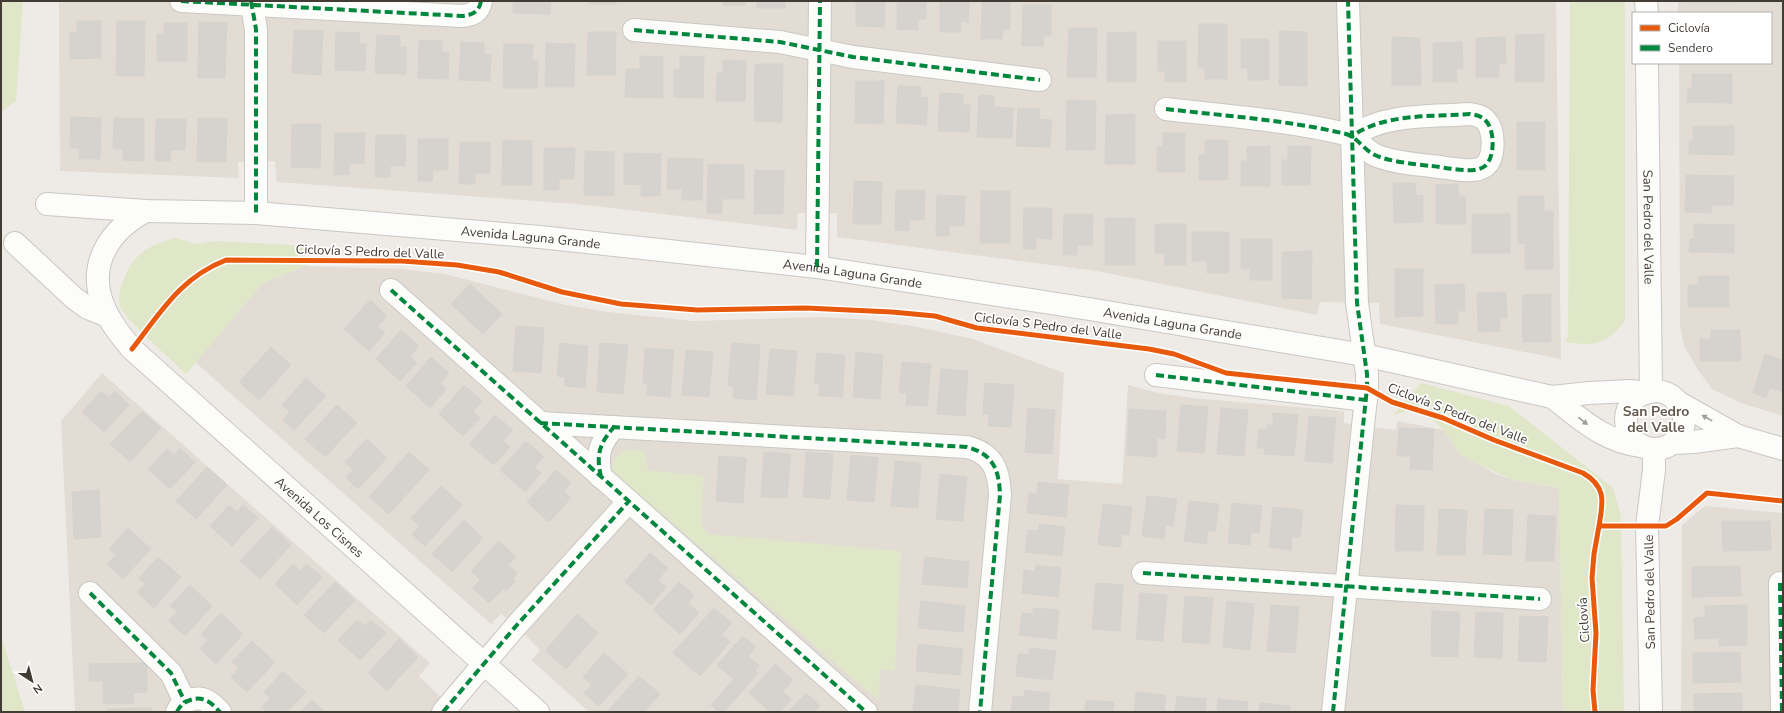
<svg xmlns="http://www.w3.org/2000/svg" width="1784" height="713" font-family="'Nunito Sans',sans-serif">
<rect width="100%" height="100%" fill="#eeebe7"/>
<path fill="#e2dcd5" d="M59,1H1556L1561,359L1380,324L1379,303L1320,302L1317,315L1096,271L837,237V213H798L797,230L577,204L277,182L275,161L238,162L239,178L60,171Z
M1678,1H1783V416L1741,403L1712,389L1698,370L1684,346L1680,326L1679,63H1771V13H1678Z
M305,266L400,269L445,274L566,305L608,312L693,321L821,317L872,320L918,327L973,339L1064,373L1058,479L1122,484L1128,385L1159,393L1192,398L1344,411V423L1363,426L1396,430L1397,421L1444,430L1460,454L1494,473L1513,480L1559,488L1563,712H589L531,660L540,650L516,626L501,614L491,624L195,362L263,283Z
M102,373L430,663L419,676L456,712H75L61,421Z
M1705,506L1783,513V712H1681L1682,525Z"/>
<path fill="#dfe7c8" d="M1,1H23L16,101L1,112Z
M1570,1H1625V321C1605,346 1595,346 1565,342L1568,336Z
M176,238L197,244L214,241L310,246L305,266L263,283L186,374C174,362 124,319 120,306C117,294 122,284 126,274C134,253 154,243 176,238Z
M1421,383L1509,406L1613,488L1621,516L1624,712H1563L1559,488L1513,480L1480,465L1460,454L1444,430L1419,408L1393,415Z
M644,450L648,470L704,476L701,524L708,534L901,551L895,671L880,670L879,701L612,471L614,459L623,451Z
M1,636L25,712H1Z"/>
<path fill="#d6d2ce" stroke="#d6d2cd" d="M513,1H551L550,14L513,13Z
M589,1H617L616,4H589Z
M723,1H745V5H723Z
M757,1H785V8H757Z
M856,1H885L884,27L856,26Z
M897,1H926V19H918V30L897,29Z
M940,1H969L968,22L961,21V32H940Z
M982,1H1010V29H1003L1002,39H981Z
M1686,1H1732V2H1686Z
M1023,5H1051V36H1044L1043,46H1022Z
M77,21H101V58L70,59V32H77Z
M117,21H145L144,76H116Z
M199,22L227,23L225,78H198Z
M164,23H187V61H157V34H164Z
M1199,24H1227V79H1205V68H1198Z
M1069,28H1097L1096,77H1067Z
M294,30L323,31L321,75L292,73Z
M1279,31L1307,32V86L1279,85Z
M336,32L360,33L359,44H366L365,71L335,70Z
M588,32H616L615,75H587Z
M1136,32V82H1107V33Z
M1544,34V82H1515L1516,35Z
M377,35L400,36V47H406V74L375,73Z
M1392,37L1420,38L1421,85H1392Z
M1505,37L1506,64H1499V77H1476V38Z
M1241,39H1269V80H1248V68H1241Z
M419,40L442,41V52H449L448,79L418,78Z
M1158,41H1186V82H1165V71H1158Z
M461,42L484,43V54L491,55L490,81L459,80Z
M1462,42L1463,69H1456L1457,82H1433V43Z
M546,43L575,44L574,87H545Z
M504,44H533L532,61H538L537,88H503Z
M640,56L663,57V98L625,97L626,69H640Z
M680,56L704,57L703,98L674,97V69L680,70Z
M723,60L746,61L745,101H716L717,73H723Z
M755,64H783L782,122L754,121Z
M1692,74H1732V103L1687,102L1688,89H1692Z
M856,81H884L883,124L855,123Z
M898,86L921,87L920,97L928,98L926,125L896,123Z
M940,93L963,94V105H970L969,132L938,131Z
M979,95L994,96V107L1013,108L1012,138L977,137Z
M1067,100L1096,101L1095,150H1066Z
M1018,108L1040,109L1039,119L1052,120L1050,147L1016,146Z
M1135,114V164H1105L1106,115Z
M71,117L101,118L100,159H79L80,148H70Z
M114,118L144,119V161L123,160V149H113Z
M198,118H227L226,162H197Z
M156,119H186L185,150H171L170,161H155Z
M1517,122H1545V170H1517Z
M292,124H321L320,168L291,167Z
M1693,126H1734V155L1689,154V141H1693Z
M335,133H365L364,164L349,163V174L334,175Z
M1163,133H1185V172H1157V147H1163Z
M376,135H406L405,166H390V177H375Z
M418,139H448V170H433L432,181H418Z
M503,140L532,141V185H502Z
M1205,140H1228V180H1199V155H1205Z
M460,142H490V173H475V184H459Z
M1270,146V186H1241V161H1247V147Z
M1288,146H1311L1310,185H1282V160H1288Z
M544,148H575L574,179H559V190H544Z
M585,151L614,152V196L584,195Z
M624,153L661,154L660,196H641V185L624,184Z
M668,158L703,159L702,200H682V189H667Z
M708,164L744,165V199H722V213H707Z
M755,170L784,171L783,214H754Z
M1686,175L1734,176L1733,205H1712L1711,213L1685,212Z
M854,181L882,182L881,224H853Z
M1393,183H1415L1416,196L1423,195V222L1394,223Z
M1458,184L1459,197H1465L1466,224H1436V185Z
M896,190H925L924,220H909V231L895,230Z
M981,191H1010V243H980Z
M937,195L965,196L964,226H949V236H936Z
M1518,196H1544V211H1553V269H1525V243H1518Z
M1024,208H1052V239L1036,238V249H1023Z
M1064,214H1093L1092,245H1077V255H1063Z
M1472,214H1510V253H1472Z
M1105,218H1135V265H1105Z
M1155,224H1186V265H1165L1164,253H1155Z
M1694,224L1734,225V253L1689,252L1690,239H1694Z
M1192,232H1229V273H1207V261H1192Z
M1241,239H1272V280H1250V269H1241Z
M1312,251L1311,299L1282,298V252Z
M1395,269H1423V316L1395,317Z
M1699,276H1729V307H1688V285H1699Z
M470,284L502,314L483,334L451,304Z
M1464,284L1465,311H1458V324H1436L1435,285Z
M1506,292L1507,318H1500V331L1478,332L1477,293Z
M1551,294V342H1523L1522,295Z
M370,300L387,316L378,326L385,333L369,351L344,329Z
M516,326L544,328L541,373L513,371Z
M401,330L419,346L410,357L417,363L400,381L376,359Z
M1711,330H1740L1741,361H1700V339H1711Z
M560,343L588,346L585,388L565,386V377L557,376Z
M600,343L628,345L623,394L597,392Z
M732,343L760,345L756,400L733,398L734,387L728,386Z
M271,347L291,365L259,400L239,382Z
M645,348L674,350L670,397L647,395L648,384L643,383Z
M770,349L797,351L793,396L766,394Z
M686,350L713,352L709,397L682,395Z
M856,352L883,355L880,399L853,397Z
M817,353L845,355L842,397L819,396L820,384H814Z
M1765,354L1783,360V392L1769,388L1766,398L1753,393Z
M431,357L449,373L440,383L446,390L430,408L406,386Z
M902,362L931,364L927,406L906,405L907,393L899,392Z
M941,369L968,371L965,416L937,414Z
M306,378L326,396L294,430L283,420L290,412L282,405Z
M985,383L1014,385L1011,427L988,426L989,414H983Z
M464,385L482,401L473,411L480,418L463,436L439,414Z
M101,391L109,398L115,391L129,405L104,432L82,412Z
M337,405L357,423L325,457L305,439Z
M1181,405L1208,407L1204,453L1177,451Z
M1028,408L1055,410L1052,454L1025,452Z
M1221,408L1248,410L1244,456L1217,454Z
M1129,409L1166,411L1165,439L1157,438V457L1127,455Z
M142,411L161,428L130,462L110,444Z
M1273,413L1298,415L1294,456L1264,454L1265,448H1257L1259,429L1266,430L1267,425H1273Z
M495,415L513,430L503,441L510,447L494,465L469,444Z
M1309,416L1336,418L1332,463L1305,461Z
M1399,428L1434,429L1432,470L1410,469L1411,456H1397Z
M367,439L387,458L358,489L346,478L353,470L345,462Z
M526,441L544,457L534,467L541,473L525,492L500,470Z
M180,448L195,462L170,489L148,469L167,449L174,455Z
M409,452L429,470L389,514L369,497Z
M764,452L791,454L787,498L761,497Z
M806,452L833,454L830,499L803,497Z
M851,455L878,458L874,502L847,500Z
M719,456L746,458L743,503L716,501Z
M895,461L921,463L918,508L891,506Z
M207,467L227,485L196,519L176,501Z
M556,470L571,483L564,491L571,498L549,522L527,502Z
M940,474L967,477L963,521L936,519Z
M1038,482L1069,485L1066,517L1027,513L1029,493L1037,494Z
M441,486L462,505L425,546L412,534L420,526L411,518Z
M99,490L101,537L74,539L72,492Z
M1147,496L1177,499L1173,526L1166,525L1164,539L1142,536Z
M1189,501L1219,504L1215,531H1208L1206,544L1184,541Z
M1232,503L1262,506L1259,533L1251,532L1250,545L1228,543Z
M1103,504L1132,507L1129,535L1122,534L1120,547L1098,545Z
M229,505L237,512L243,505L258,518L232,546L210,526Z
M1396,505L1424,506L1423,551H1395Z
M1273,507L1303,510L1300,537H1292L1291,550L1269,547Z
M1439,509L1467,510L1465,555H1437Z
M1485,509L1513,510L1511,555L1483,554Z
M1528,515L1556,516L1554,561H1526Z
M464,520L483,538L452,572L432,554Z
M1722,521H1770L1771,550L1723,551Z
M1039,524L1065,527L1062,556L1025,552L1028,530L1039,531Z
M272,527L291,545L260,579L240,561Z
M128,528L151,549L123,579L107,564L116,555L109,549Z
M499,541L516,557L508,565L517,573L513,578L516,581L506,591L503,589L489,603L473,588L480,580L471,571Z
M650,553L668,568L658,580L666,587L651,605L625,582Z
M158,557L181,577L154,608L137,592L145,584L139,578Z
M925,557L969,562L967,588L922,584Z
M293,564L301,571L307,564L322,577L297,605L275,584Z
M1036,565L1061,568L1058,597L1022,593L1024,570L1035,572Z
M1740,566L1741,596L1692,597V567Z
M335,582L355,600L324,633L304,615Z
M679,582L694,595L688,603L699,613L680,634L653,610Z
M1096,583L1123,585L1120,631L1092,629Z
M190,585L212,606L185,636L169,621L177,612L170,606Z
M1140,593L1167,595L1163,641L1136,639Z
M1185,596L1213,598L1209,644L1182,642Z
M921,601L965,606L963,632L918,628Z
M1227,601L1254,604L1250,650L1223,647Z
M1271,605L1299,607L1295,653L1267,651Z
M1747,605V645L1719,646V638L1695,639L1694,618L1705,617V606Z
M714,608L732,623L721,635L730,642L700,676L673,653Z
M1033,608L1059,610L1056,639L1019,635L1022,613L1033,614Z
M1432,611L1460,612L1458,657L1431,656Z
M1476,612L1503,613L1502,658L1474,657Z
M221,613L243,634L216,664L200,649L208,640L201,634Z
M577,614L598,633L566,669L545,651Z
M1520,616L1548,617L1546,662L1518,661Z
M357,620L365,626L371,620L386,633L360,660L338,640Z
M743,636L756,647L748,656L759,665L755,670L758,673L724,712H718L711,705L734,679L717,665Z
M399,639L418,657L387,691L368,673Z
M252,641L275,662L247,692L231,677L239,668L232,662Z
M918,644L963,649L960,675L916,671Z
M1030,648L1056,651L1052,680L1016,676L1018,654L1029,655Z
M1740,652L1741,682L1693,683V653Z
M604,653L628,674L599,706L584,693L592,685L583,677Z
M147,663V692L133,693L134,703L103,704V681H89V664Z
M775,664L793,680L782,692L791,699L780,712H770L749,693Z
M283,671L306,692L287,712H268L262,707L270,698L264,692Z
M639,676L660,694L644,712H607Z
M916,685L960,690L958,712H913Z
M1025,690L1050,693L1048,712H1011L1013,696L1024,697Z
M1136,692L1166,695L1164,712H1134Z
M806,693L820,706L814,712H788Z
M1742,693V712H1694V694Z
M1177,696L1206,699L1205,712H1175Z
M1218,699L1248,702L1247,712H1217Z
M312,700L325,712H301Z
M1086,700L1114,702L1113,712H1085Z
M1260,703L1290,706L1289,712H1259Z
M151,708V712H107V709Z"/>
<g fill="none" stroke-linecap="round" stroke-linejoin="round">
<defs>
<g id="minor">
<path d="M181,1L462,16C473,15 479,12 481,1"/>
<path d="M251,1L256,29V213"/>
<path d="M1646,1L1647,13"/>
<path d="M634,30L780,42L853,57L1040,80"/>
<path id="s1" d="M1647,63L1651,392"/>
<path d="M1166,109C1226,116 1288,120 1346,134C1357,137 1364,150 1375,155C1390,162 1415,164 1431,166C1445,167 1474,175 1485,166C1495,158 1495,130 1486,121C1482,116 1476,115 1470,114C1430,117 1386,113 1352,136"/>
<path id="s2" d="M47,204L146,211L256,213L540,237L817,267L1089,309L1364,355L1552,397L1589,393L1630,391L1646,393"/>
<path id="s3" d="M146,211C111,229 88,262 102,302C108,320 120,335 132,349L538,712"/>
<path d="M15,243L74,298L88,308L108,316"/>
<path d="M817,267L820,1"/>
<path d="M391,290L866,712"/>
<path d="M1156,375L1366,400"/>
<circle cx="1655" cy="420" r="29"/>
<path d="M1552,397C1580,418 1604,442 1641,446"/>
<path d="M1676,401L1738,436L1783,449"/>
<path d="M540,423L967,447C993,454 999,469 1000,495L980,712"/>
<path d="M1673,443L1694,442L1738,436"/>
<path d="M601,477C596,455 599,444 614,427"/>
<path d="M1143,573L1540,599"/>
<path d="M1780,583L1782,712"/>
<path d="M90,593L171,673L185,702"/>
<path d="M177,712C181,701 197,695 207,701C212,703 216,708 220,712"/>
<path d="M443,712L516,626L629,501"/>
<path d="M1333,712L1367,388V374L1357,303L1348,1"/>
<path d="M1651,712L1647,526L1654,470V449"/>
</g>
</defs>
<use href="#minor" stroke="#cac7c3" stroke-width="24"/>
<use href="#minor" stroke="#fcfcfb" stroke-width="22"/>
<path stroke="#00873e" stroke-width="4" stroke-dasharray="8 4" stroke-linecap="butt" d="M181,1L462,16C473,15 479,12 481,1
M251,1L256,29V213
M634,30L780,42L853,57L1040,80
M1166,109C1226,116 1288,120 1346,134C1357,137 1364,150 1375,155C1390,162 1415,164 1431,166C1445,167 1474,175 1485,166C1495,158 1495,130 1486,121C1482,116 1476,115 1470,114C1430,117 1386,113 1352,136
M817,267L820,1
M391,290L866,712
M1156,375L1366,400
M540,423L967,447C993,454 999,469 1000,495L980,712
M601,477C596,455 599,444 614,427
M1143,573L1540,599
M1780,583L1782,712
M90,593L171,673L185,702
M177,712C181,701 197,695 207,701C212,703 216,708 220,712
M443,712L516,626L629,501
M1333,712L1367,388V374L1357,303L1348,1"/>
<defs>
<path id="cycleway" d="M132,349C161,312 180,278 226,260L402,261L457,265L499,272L562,292L621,304L697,310L806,308L892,312L935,316L977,328L1149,349L1174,354L1226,373L1367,388L1392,402L1443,418L1494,440L1583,473C1607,487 1603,502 1599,526H1666L1677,519L1707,493L1783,501
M1595,712L1593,690L1596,633L1592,578L1594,554L1599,526"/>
</defs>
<use href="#cycleway" stroke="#fff" stroke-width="8"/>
<use href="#cycleway" stroke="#e8590c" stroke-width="5"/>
</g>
<defs><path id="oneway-solid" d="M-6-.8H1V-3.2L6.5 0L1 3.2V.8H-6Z"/></defs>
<g fill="#a09c98">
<use href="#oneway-solid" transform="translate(1707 418) rotate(-151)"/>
<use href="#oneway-solid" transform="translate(1583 421) rotate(38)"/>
</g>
<g text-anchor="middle" stroke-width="3.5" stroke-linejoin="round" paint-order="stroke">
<g font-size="13" fill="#433c35" stroke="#fff">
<text dy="5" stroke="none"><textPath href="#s1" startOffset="164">San Pedro del Valle</textPath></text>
<text dy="5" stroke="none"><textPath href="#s2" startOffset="485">Avenida Laguna Grande</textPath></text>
<text transform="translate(370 251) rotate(2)" y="5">Ciclovía S Pedro del Valle</text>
<text dy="5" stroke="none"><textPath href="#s2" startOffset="809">Avenida Laguna Grande</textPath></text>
<text dy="5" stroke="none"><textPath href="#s2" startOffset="1133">Avenida Laguna Grande</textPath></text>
<text transform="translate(1048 325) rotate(7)" y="5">Ciclovía S Pedro del Valle</text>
<text transform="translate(1458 413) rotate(21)" y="5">Ciclovía S Pedro del Valle</text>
<text dy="5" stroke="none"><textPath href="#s3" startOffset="419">Avenida Los Cisnes</textPath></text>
<text transform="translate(1649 592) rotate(-91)" y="5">San Pedro del Valle</text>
<text transform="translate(1583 620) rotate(-94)" y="5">Ciclovía</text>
</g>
<g font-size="14" font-weight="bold" fill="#65584c" stroke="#fff">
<text x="1656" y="416">San Pedro<tspan x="1656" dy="16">del Valle</tspan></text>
</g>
</g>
<rect width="1784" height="713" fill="none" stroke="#433c35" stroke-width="4"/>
<rect x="1632" y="12" width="140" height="52" fill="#ffffff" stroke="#b4b1ae"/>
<rect x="1640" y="25" width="20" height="6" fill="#e8590c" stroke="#b4b1ae"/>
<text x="1668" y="32" font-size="12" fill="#433c35">Ciclovía</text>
<rect x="1640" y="45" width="20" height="6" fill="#00873e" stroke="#b4b1ae"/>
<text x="1668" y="52" font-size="12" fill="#433c35">Sendero</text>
<g transform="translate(32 681) rotate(144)" stroke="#ffffff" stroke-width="3" paint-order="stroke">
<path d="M0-3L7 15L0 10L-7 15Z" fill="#433c35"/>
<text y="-6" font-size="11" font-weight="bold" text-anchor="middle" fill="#433c35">N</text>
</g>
</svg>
